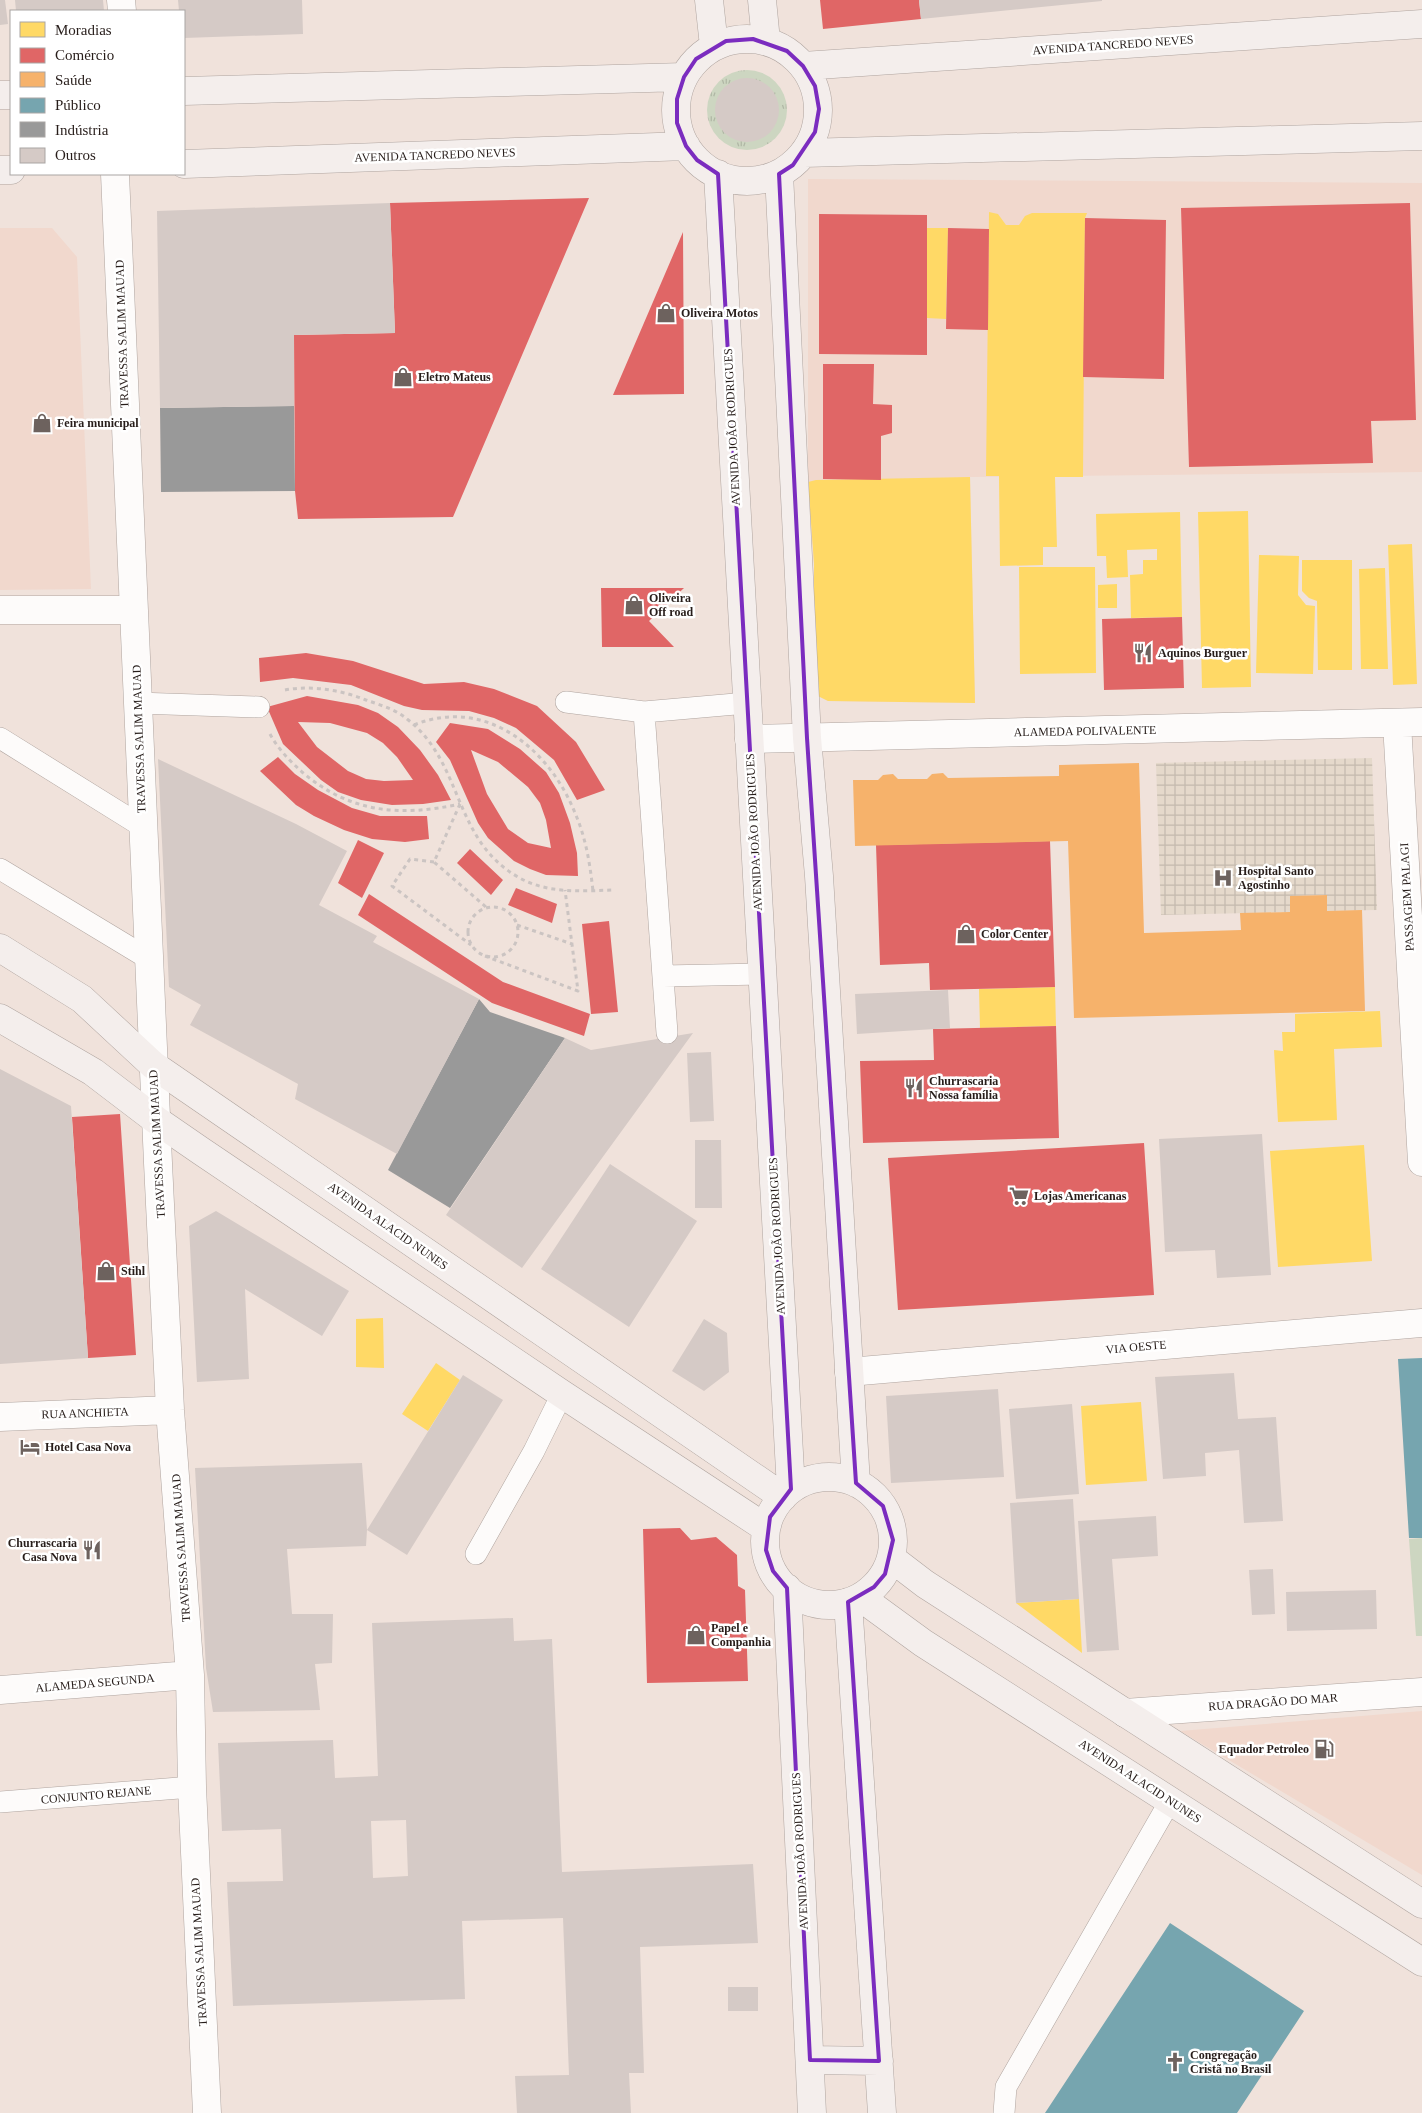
<svg xmlns="http://www.w3.org/2000/svg" width="1422" height="2113" font-family="'Times New Roman',serif">
<defs>
<pattern id="industrial-grid" width="8" height="8" patternUnits="userSpaceOnUse" patternTransform="scale(1.25)"><rect width="8" height="8" fill="#e5d9cb"/><path d="M0 4h8M4 0v8" fill="none" stroke="#c4baae"/></pattern>
<pattern id="grass-tufts" width="24" height="20" patternUnits="userSpaceOnUse" patternTransform="scale(1.25)"><rect width="24" height="20" fill="#cdd6c1"/><path d="M3 7l-1-3M5 7V3M7 7l1-3M15 17l-1-3M17 17v-4M19 17l1-3" fill="none" stroke="#b0b7a5"/></pattern>
</defs>
<rect width="100%" height="100%" fill="#f0e2db"/>
<path fill="#f1d8cd" d="M808,179L1422,183V472L970,477L975,703L828,701L818,696L814,613V563L808,482Z
M0,228H52L77,257L91,589L0,590Z
M1422,1711V1875L1180,1731Z"/>
<path fill="url(#industrial-grid)" d="M1372,758L1377,910L1327,911L1326,895L1291,896L1290,912L1161,915L1156,763Z"/>
<path fill="url(#grass-tufts)" d="M707 110a40 40 0 1 1 80 0a40 40 0 1 1-80 0Z"/>
<path fill="#cdd6c1" d="M1422,1538V1636H1416L1409,1539Z"/>
<path fill="#ffd966" d="M989,212L998,214L1006,225H1019L1025,216L1032,213H1087L1085,218L1083,477H1055L1057,547H1043V565L1000,566L999,476H986Z
M927,228H948L946,319L927,318Z
M970,477L975,703L828,701L818,696L814,613V563L808,482L816,480Z
M1248,511L1251,687L1202,688L1198,512Z
M1180,512L1182,617L1131,618L1130,575L1143,574V560H1157V549L1127,550L1128,577L1107,578L1106,556H1097L1096,514Z
M1412,544L1417,684L1393,685L1388,545Z
M1259,555L1299,556L1298,595L1306,605L1315,606L1313,674L1256,673Z
M1302,560H1352V670H1318L1317,601L1309,598L1302,591Z
M1019,567H1095L1096,673L1020,674Z
M1385,568L1388,669H1361L1359,569Z
M1117,584V608H1098V585Z
M1055,987L1056,1026L980,1028L979,989Z
M1380,1011L1382,1047L1334,1049L1337,1120L1278,1122L1274,1050L1283,1051L1282,1032H1295V1014Z
M1364,1145L1372,1261L1278,1267L1270,1151Z
M383,1318L384,1368L356,1367V1319Z
M436,1363L460,1380L428,1431L402,1414Z
M1141,1402L1147,1481L1086,1485L1081,1406Z
M1079,1599L1082,1653L1016,1603Z"/>
<path fill="#e06666" fill-rule="evenodd" d="M820,0H919L921,19L823,29Z
M589,198L453,517L298,519L295,491L294,335L395,333L390,203Z
M1410,203L1416,420L1371,421L1373,463L1189,467L1181,208Z
M819,214L927,215V355L819,354Z
M1085,218L1166,220L1164,379L1083,377Z
M948,228L989,229L988,330L946,329Z
M683,232L684,394L613,395Z
M823,364H874L873,404L892,405V433L881,436V480L823,479Z
M601,588H684L649,621L674,647H602Z
M1182,617L1184,688L1104,690L1102,619Z
M306,653L353,661L424,684L464,682L494,689L537,706L576,742L605,790L577,800L554,760L516,728L494,718L469,711L422,710L404,706L351,685L293,678L260,682L259,658Z
M307,696L358,705L378,713L398,727L420,750L438,775L451,800L423,804L392,805L361,800L338,792L321,780L283,744L267,707ZM298,722L330,723L367,733L383,743L397,757L413,780L384,781L366,779L348,771L317,747Z
M450,723L488,729L520,749L546,772L559,793L570,823L577,853L578,876L546,875L530,869L514,861L488,838L478,823L450,760L436,742ZM471,750L498,762L528,787L540,803L546,820L551,848L528,843L508,829L487,794Z
M278,757L295,774L318,790L352,808L380,816H427L429,839L405,842L372,839L344,830L314,816L296,805L260,771Z
M358,840L384,853L362,898L338,883Z
M1050,841L1055,987L930,990L929,963L880,965L876,845Z
M470,849L503,880L491,895L457,863Z
M516,888L557,904L552,923L508,905Z
M369,894L503,982L590,1014L584,1036L492,1003L358,915Z
M609,921L618,1012L591,1014L582,924Z
M1056,1026L1059,1138L863,1143L860,1061L934,1060L933,1029Z
M120,1114L136,1355L88,1358L72,1117Z
M1144,1143L1154,1295L898,1310L888,1158Z
M680,1528L691,1540L716,1537L737,1555L738,1586L745,1590L748,1681L647,1683L643,1529Z"/>
<path fill="#f6b26b" d="M1139,763L1144,933L1241,930L1240,913L1290,912V896L1327,895V911L1362,910L1365,1011L1074,1018L1068,841L855,846L853,780H878L883,775L893,774L898,779H927L932,774L943,773L948,778L1059,776V765Z"/>
<path fill="#76a5af" d="M1422,1358V1538H1409L1398,1359Z
M1170,1923L1304,2011L1237,2113H1045Z"/>
<path fill="#999" d="M294,406L295,491L161,492L160,408Z
M479,999L490,1012L565,1038L450,1208L388,1170Z"/>
<path fill="#d5cac6" fill-rule="evenodd" d="M0,0H5L8,24L0,25Z
M15,0H103L104,11H16Z
M178,0H302L303,34L184,38V11H179Z
M919,0H1102V1L921,19Z
M715 110a32 32 0 1 1 64 0a32 32 0 1 1-64 0Z
M390,203L395,333L294,335V406L160,408L157,211Z
M158,759L296,824L347,851L319,905L377,936L373,942L479,999L397,1154L295,1099L298,1084L190,1025L201,1005L169,987Z
M948,990L950,1028L857,1034L855,994Z
M693,1033L522,1268L446,1215L565,1038L591,1050Z
M711,1052L714,1121L690,1122L687,1053Z
M0,1069L71,1106L88,1358L0,1364Z
M1262,1134L1271,1275L1217,1278L1215,1250L1165,1252L1159,1139Z
M695,1140H721L722,1208H695Z
M610,1164L697,1221L629,1327L541,1269Z
M216,1211L349,1291L322,1336L245,1289L249,1379L197,1382L189,1226Z
M704,1319L727,1333L729,1372L704,1391L672,1371Z
M1234,1373L1238,1419L1276,1417L1283,1521L1244,1523L1239,1450L1205,1453L1206,1476L1163,1479L1155,1377Z
M463,1375L503,1400L407,1555L367,1530Z
M998,1389L1004,1477L891,1483L886,1396Z
M1072,1404L1079,1494L1016,1499L1009,1409Z
M362,1463L367,1530L366,1546L287,1549L292,1614H333L332,1663L315,1664L320,1710L213,1712L206,1668L195,1468Z
M1073,1499L1079,1599L1016,1603L1010,1503Z
M1156,1516L1158,1556L1112,1559L1119,1650L1087,1652L1078,1521Z
M1273,1569L1275,1614L1252,1615L1249,1570Z
M1376,1590L1377,1629L1287,1631L1286,1592Z
M513,1618L514,1641L552,1639L562,1872L753,1864L758,1943L640,1947L644,2073H629L631,2113H517L515,2076L569,2075L563,1918L462,1921L465,1999L233,2006L227,1882L283,1881L281,1829L222,1831L218,1743L333,1740L335,1778L378,1776L372,1623ZM406,1820L408,1876L373,1878L371,1821Z
M728,1987H758V2011H728Z"/>
<g fill="none" stroke-linecap="round" stroke-linejoin="round">
<defs>
<path id="lane" d="M566,702L644,712L747,703
M137,703L259,707
M644,712L667,1033
M0,738L143,827
M0,869L149,959
M663,976L762,974
M476,1554L534,1451L562,1394
M0,1802L192,1787
M1004,2113L1006,2087L1170,1801"/>
<path id="street" d="M121,0L122,11
M115,174L158,1163L170,1410L190,1675L192,1787L207,2113
M0,610H134
M1397,723L1422,1162
M749,739L1422,722
M849,1372L1422,1323
M0,1417L170,1410
M0,1690L190,1675
M1125,1713L1422,1692"/>
<path id="secondary" d="M709,0L714,46
M762,0L766,41
M676 110a71 71 0 1 1 142 0a71 71 0 1 1-142 0Z
M803,66L1422,24
M184,91L684,77
M0,95H11
M804,153L1422,136
M184,164L686,146
M0,170H11
M718,174L791,1489
M779,174L807,738L819,876L856,1483
M0,948L82,999L153,1065L783,1497
M0,1018L93,1072L156,1120L201,1151L562,1394L766,1528
M765 1541a64 64 0 1 1 128 0a64 64 0 1 1-128 0Z
M891,1558L925,1584L1422,1904
M787,1588L812,2113
M860,1597L923,1643L1422,1962
M848,1602L882,2113
M810,2060L879,2061"/>
</defs>
<use href="#lane" stroke="#afa49f" stroke-width="22"/>
<use href="#street" stroke="#afa49f" stroke-width="29"/>
<use href="#secondary" stroke="#afa49f" stroke-width="29"/>
<path stroke="#cbc4c2" stroke-width="3" stroke-dasharray="4 4" stroke-linecap="butt" d="M285,690C312,685 341,690 366,700C380,705 395,709 407,719C464,763 452,839 518,877C547,894 581,891 614,890
M414,725C485,696 549,748 575,813C586,838 590,864 593,891
M270,734C278,749 290,761 302,772C350,813 400,817 460,804
M460,804L434,862L486,907
M434,862L410,859L392,886L471,945
M468 932a25 25 0 1 1 50 0a25 25 0 1 1-50 0Z
M517,925L572,944
M485,956L578,991L565,890"/>
<use href="#lane" stroke="#fdfbfa" stroke-width="21"/>
<use href="#street" stroke="#fdfbfa" stroke-width="28"/>
<use href="#secondary" stroke="#f4eeec" stroke-width="28"/>
</g>
<path fill="none" stroke="#7b2cbf" stroke-width="4" stroke-linejoin="round" d="M753,39L787,51L803,66L815,86L819,109L815,132L793,165L779,174L807,738L856,1483L883,1506L893,1540L885,1574L874,1587L848,1602L879,2061L810,2060L787,1588L773,1571L766,1550L770,1517L791,1489L718,174L697,160L686,146L677,123V99L684,77L696,59L726,41Z"/>
<defs>
<symbol id="shop-bare" viewBox="-9 -9 18 18"><path d="M-5-2.5h2.3a2.7 3.5 0 0 1 5.4 0H5L5.5 6h-11ZM-1.5-2.5h3a1.5 2.3 0 0 0-3 0Z" fill="#6d625e" stroke="#fff" stroke-width="2.5" paint-order="stroke"/></symbol>
<symbol id="restaurant-bare" viewBox="-9 -9 18 18"><path d="M-5-6h1v4h1v-4h1v4h1v-4h1v5L-1.5 .5V6h-2V.5L-5-1ZM5-6V6H3V1.5H1.5Q1.5-4 5-6Z" fill="#6d625e" stroke="#fff" stroke-width="2.5" paint-order="stroke"/></symbol>
<symbol id="hospital-bare" viewBox="-9 -9 18 18"><path d="M-5-5h3v3.5h4V-5h3V5h-3V1.5h-4V5h-3Z" fill="#6d625e" stroke="#fff" stroke-width="2.5" paint-order="stroke"/></symbol>
<symbol id="supermarket-bare" viewBox="-9 -9 18 18"><path d="M-6-5.5h2.5l.6 2H6L4.5 2H-2.5L-4.4-4H-6ZM-1.5 3.2a1.3 1.3 0 1 0 .1 0ZM3 3.2a1.3 1.3 0 1 0 .1 0Z" fill="#6d625e" stroke="#fff" stroke-width="2.5" paint-order="stroke"/></symbol>
<symbol id="hotel-bare" viewBox="-9 -9 18 18"><path d="M-6-4.5h1.5V1H6V5H4.5V3h-9V5H-6ZM-4 0a1.8 1.8 0 1 1 3.6 0ZM.5 0V-2.5h3Q6-2.5 6 0Z" fill="#6d625e" stroke="#fff" stroke-width="2.5" paint-order="stroke"/></symbol>
<symbol id="fuel-bare" viewBox="-9 -9 18 18"><path d="M-5.5-6h7V0h2V4h1.3V-2.5L3-4.5l.8-.8L6-3V5H2.5V1h-1V6h-7ZM-4.2-4.7v3.2H.2V-4.7Z" fill="#6d625e" stroke="#fff" stroke-width="2.5" paint-order="stroke"/></symbol>
<symbol id="church-bare" viewBox="-9 -9 18 18"><path d="M-1.2-6h2.4v3.5h3.3v2.4h-3.3V6h-2.4V-.1h-3.3v-2.4h3.3Z" fill="#6d625e" stroke="#fff" stroke-width="2.5" paint-order="stroke"/></symbol>
</defs>
<g fill-rule="evenodd">
<use href="#shop-bare" x="652" y="299" width="28" height="28"/>
<use href="#shop-bare" x="389" y="363" width="28" height="28"/>
<use href="#shop-bare" x="28" y="409" width="28" height="28"/>
<use href="#shop-bare" x="620" y="591" width="28" height="28"/>
<use href="#restaurant-bare" x="1129" y="639" width="28" height="28"/>
<use href="#hospital-bare" x="1209" y="864" width="28" height="28"/>
<use href="#shop-bare" x="952" y="920" width="28" height="28"/>
<use href="#restaurant-bare" x="900" y="1074" width="28" height="28"/>
<use href="#supermarket-bare" x="1005" y="1182" width="28" height="28"/>
<use href="#shop-bare" x="92" y="1257" width="28" height="28"/>
<use href="#hotel-bare" x="16" y="1433" width="28" height="28"/>
<use href="#restaurant-bare" x="78" y="1536" width="28" height="28"/>
<use href="#shop-bare" x="682" y="1621" width="28" height="28"/>
<use href="#fuel-bare" x="1310" y="1735" width="28" height="28"/>
<use href="#church-bare" x="1161" y="2048" width="28" height="28"/>
</g>
<g text-anchor="middle" stroke-width="5" stroke-linejoin="round" paint-order="stroke">
<g font-size="12" fill="#271d1a" stroke="#fff">
<text transform="translate(1113 45) rotate(-4)" y="4">AVENIDA TANCREDO NEVES</text>
<text transform="translate(435 155) rotate(-2)" y="4">AVENIDA TANCREDO NEVES</text>
<text transform="translate(122 334) rotate(-92)" y="4">TRAVESSA SALIM MAUAD</text>
<text transform="translate(732 427) rotate(-93)" y="4">AVENIDA JOÃO RODRIGUES</text>
<text transform="translate(1085 731) rotate(-1)" y="4">ALAMEDA POLIVALENTE</text>
<text transform="translate(139 739) rotate(-92)" y="4">TRAVESSA SALIM MAUAD</text>
<text transform="translate(754 832) rotate(-93)" y="4">AVENIDA JOÃO RODRIGUES</text>
<text transform="translate(1407 897) rotate(-93)" y="4">PASSAGEM PALAGI</text>
<text transform="translate(157 1144) rotate(-93)" y="4">TRAVESSA SALIM MAUAD</text>
<text transform="translate(388 1226) rotate(35)" y="4">AVENIDA ALACID NUNES</text>
<text transform="translate(777 1236) rotate(-93)" y="4">AVENIDA JOÃO RODRIGUES</text>
<text transform="translate(1136 1347) rotate(-5)" y="4">VIA OESTE</text>
<text transform="translate(85 1413) rotate(-2)" y="4">RUA ANCHIETA</text>
<text transform="translate(181 1548) rotate(-94)" y="4">TRAVESSA SALIM MAUAD</text>
<text transform="translate(95 1683) rotate(-5)" y="4">ALAMEDA SEGUNDA</text>
<text transform="translate(1273 1702) rotate(-4)" y="4">RUA DRAGÃO DO MAR</text>
<text transform="translate(1140 1781) rotate(33)" y="4">AVENIDA ALACID NUNES</text>
<text transform="translate(96 1795) rotate(-5)" y="4">CONJUNTO REJANE</text>
<text transform="translate(800 1851) rotate(-93)" y="4">AVENIDA JOÃO RODRIGUES</text>
<text transform="translate(199 1952) rotate(-93)" y="4">TRAVESSA SALIM MAUAD</text>
</g>
<g font-size="12" font-weight="bold" fill="#271d1a" stroke="#fff" text-anchor="start">
<text x="681" y="317">Oliveira Motos</text>
<text x="418" y="381">Eletro Mateus</text>
<text x="57" y="427">Feira municipal</text>
<text x="649" y="602">Oliveira<tspan x="649" dy="14">Off road</tspan></text>
<text x="1158" y="657">Aquinos Burguer</text>
<text x="1238" y="875">Hospital Santo<tspan x="1238" dy="14">Agostinho</tspan></text>
<text x="981" y="938">Color Center</text>
<text x="929" y="1085">Churrascaria<tspan x="929" dy="14">Nossa família</tspan></text>
<text x="1034" y="1200">Lojas Americanas</text>
<text x="121" y="1275">Stihl</text>
<text x="45" y="1451">Hotel Casa Nova</text>
<text x="77" y="1547" text-anchor="end">Churrascaria<tspan x="77" dy="14">Casa Nova</tspan></text>
<text x="711" y="1632">Papel e<tspan x="711" dy="14">Companhia</tspan></text>
<text x="1309" y="1753" text-anchor="end">Equador Petroleo</text>
<text x="1190" y="2059">Congregação<tspan x="1190" dy="14">Cristã no Brasil</tspan></text>
</g>
</g>
<rect x="10" y="10" width="175" height="165" fill="#ffffff" stroke="#a9a5a3"/>
<rect x="20" y="22" width="25" height="15" fill="#ffd966" stroke="#a9a5a3"/>
<text x="55" y="35" font-size="15" fill="#271d1a">Moradias</text>
<rect x="20" y="48" width="25" height="15" fill="#e06666" stroke="#a9a5a3"/>
<text x="55" y="60" font-size="15" fill="#271d1a">Comércio</text>
<rect x="20" y="72" width="25" height="15" fill="#f6b26b" stroke="#a9a5a3"/>
<text x="55" y="85" font-size="15" fill="#271d1a">Saúde</text>
<rect x="20" y="98" width="25" height="15" fill="#76a5af" stroke="#a9a5a3"/>
<text x="55" y="110" font-size="15" fill="#271d1a">Público</text>
<rect x="20" y="122" width="25" height="15" fill="#999999" stroke="#a9a5a3"/>
<text x="55" y="135" font-size="15" fill="#271d1a">Indústria</text>
<rect x="20" y="148" width="25" height="15" fill="#d5cac6" stroke="#a9a5a3"/>
<text x="55" y="160" font-size="15" fill="#271d1a">Outros</text>
</svg>
